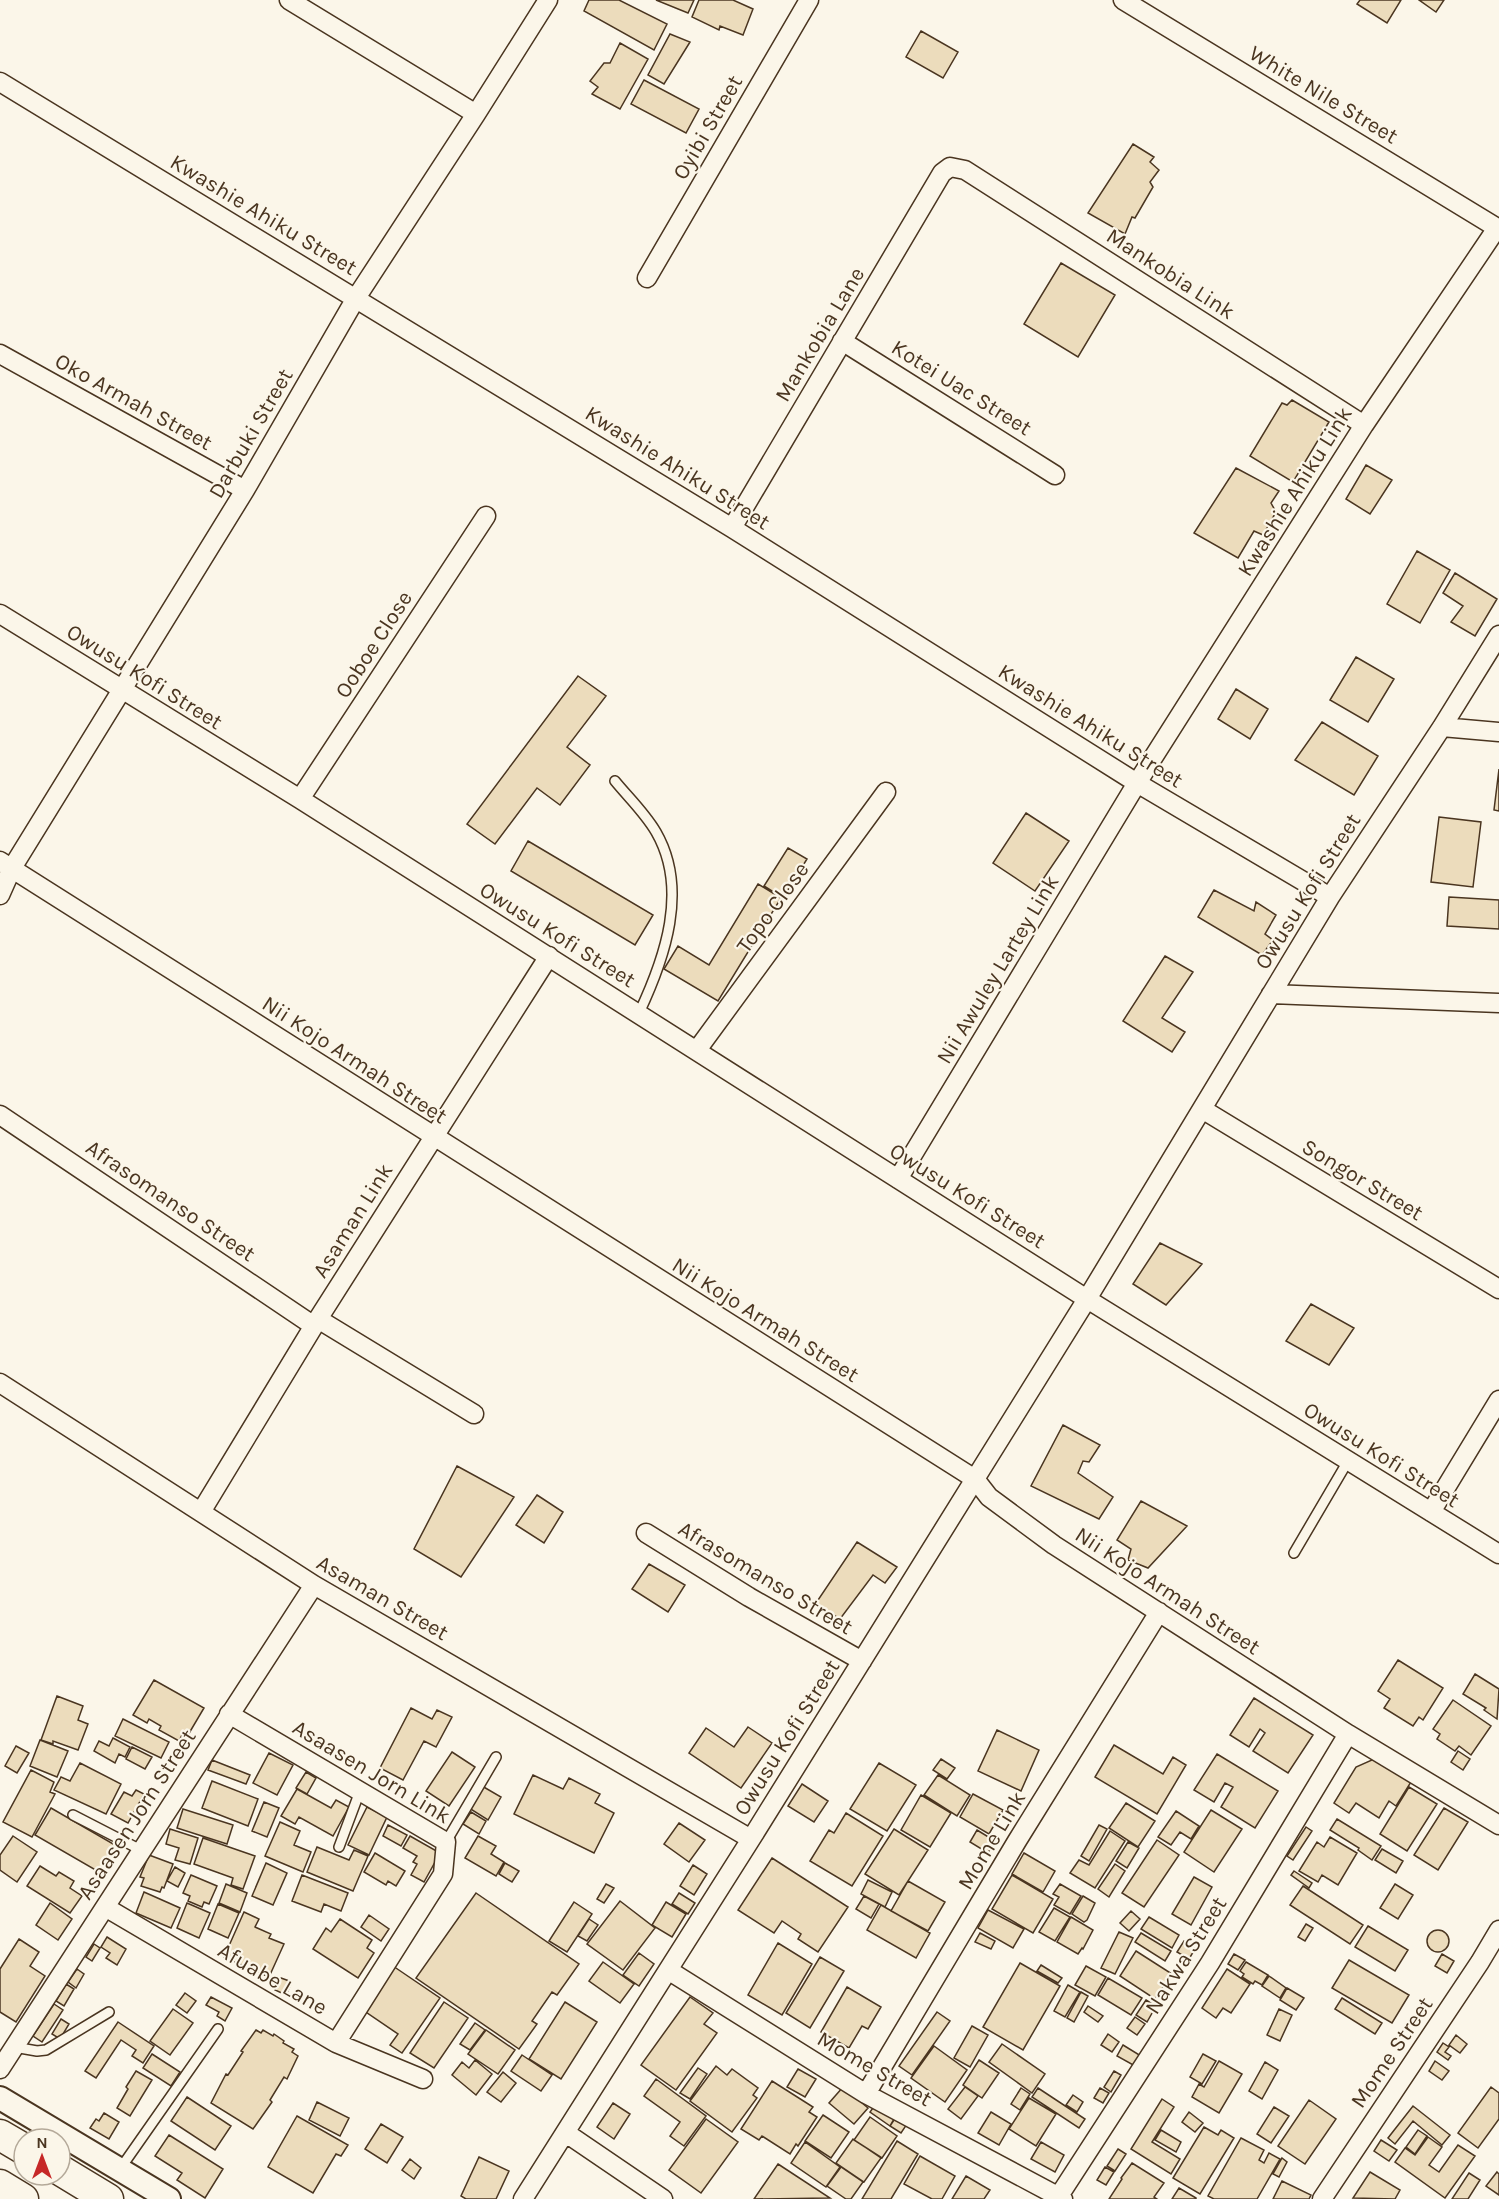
<svg xmlns="http://www.w3.org/2000/svg" width="1499" height="2199" font-family="Karla,sans-serif">
<rect width="100%" height="100%" fill="#fbf6e9"/>
<path fill="#ecdcbc" stroke="#4a3520" stroke-width="1.5" d="M589,0H619L667,24L654,50L584,11Z
M656,0H694L688,13Z
M699,0H733L753,9L743,35L720,26L719,30L692,17Z
M1360,0H1401L1387,23L1357,4Z
M1419,0H1444L1436,12Z
M921,31L958,52L943,78L906,57Z
M670,34L690,42L664,84L648,75Z
M620,43L648,59L620,109L592,94L598,87L590,81L604,63H610Z
M644,80L699,109L686,133L631,104Z
M1133,144L1154,157L1150,162L1159,170L1150,182L1153,187L1135,218L1132,217L1125,234L1088,213Z
M1061,263L1115,295L1078,357L1024,324Z
M1292,400L1329,422L1293,482L1250,456L1282,403L1287,405Z
M1366,465L1392,480L1370,514L1346,499Z
M1236,468L1279,491L1271,503L1276,512L1263,535L1254,531L1238,558L1194,533Z
M1417,551L1450,570L1420,623L1387,604Z
M1455,573L1497,599L1475,636L1451,622L1463,606L1443,593Z
M1356,657L1394,679L1368,722L1330,700Z
M578,676L606,696L567,747L590,765L560,805L537,788L495,844L467,824Z
M1236,689L1268,709L1250,739L1218,719Z
M1322,722L1378,756L1354,795L1295,760Z
M1499,769V811L1494,810Z
M1026,813L1069,841L1035,891L993,863Z
M1439,817L1481,822L1473,887L1431,882Z
M528,841L653,915L635,945L511,871Z
M788,848L807,859L783,898L764,886Z
M758,884L781,898L718,1001L664,969L678,946L709,965Z
M1214,890L1254,911L1256,902L1276,915L1265,934L1273,940L1262,955L1198,917Z
M1449,897L1499,900V929L1447,926Z
M1165,956L1193,972L1162,1018L1185,1032L1172,1052L1123,1021Z
M1160,1243L1202,1264L1166,1305L1133,1284Z
M1311,1304L1354,1328L1329,1365L1286,1341Z
M1063,1425L1100,1445L1089,1462L1083,1461L1078,1473L1113,1497L1099,1519L1031,1486Z
M457,1466L514,1497L461,1577L414,1549Z
M537,1495L563,1512L544,1543L516,1525Z
M1141,1501L1187,1526L1148,1568L1128,1560L1131,1549L1117,1540Z
M857,1542L897,1567L885,1583L873,1575L840,1619L816,1603Z
M649,1564L685,1585L668,1612L632,1589Z
M1398,1660L1443,1688L1423,1720L1419,1717L1413,1726L1384,1708L1390,1699L1378,1691Z
M1475,1674L1499,1689L1497,1719L1484,1710L1486,1708L1463,1694Z
M154,1680L204,1708L188,1735L183,1733L179,1741L159,1730L161,1726L149,1719L147,1723L133,1715Z
M57,1696L83,1706L78,1720L88,1724L78,1750L53,1741V1744L41,1740Z
M1254,1698L1313,1735L1288,1773L1253,1751L1265,1733L1260,1729L1249,1747L1230,1735Z
M1453,1700L1491,1726L1471,1755L1459,1746L1455,1751L1437,1739L1440,1734L1433,1729Z
M411,1708L432,1719L437,1710L452,1717L436,1747L424,1741L403,1780L380,1768Z
M123,1719L169,1742L161,1758L115,1736Z
M748,1727L772,1743L741,1788L689,1753L706,1728L734,1747Z
M997,1730L1039,1750L1021,1791L978,1771Z
M113,1738L130,1747L125,1757L119,1754L115,1763L94,1751L99,1741L109,1746Z
M40,1740L68,1751L57,1777L30,1766Z
M1114,1745L1163,1774L1173,1757L1186,1765L1157,1814L1095,1777Z
M16,1746L29,1753L17,1773L5,1766Z
M132,1747L152,1757L145,1769L126,1759Z
M1458,1751L1470,1759L1463,1770L1451,1762Z
M452,1752L475,1767L449,1806L426,1791Z
M269,1753L293,1765L277,1795L253,1783Z
M1217,1754L1278,1791L1255,1828L1221,1807L1233,1787L1225,1783L1214,1802L1194,1790Z
M941,1759L955,1768L947,1779L933,1770Z
M1374,1759L1411,1782L1396,1806L1389,1801L1379,1818L1356,1803L1349,1813L1334,1803L1356,1767Z
M212,1760L250,1775L246,1784L208,1770Z
M80,1763L121,1784L106,1814L54,1790L61,1777L70,1781Z
M879,1763L916,1785L887,1831L850,1809Z
M31,1770L54,1782L50,1792L55,1794L32,1837L3,1822Z
M306,1772L316,1778L307,1794L296,1788Z
M533,1775L563,1789L569,1778L600,1794L595,1803L614,1813L594,1853L514,1814Z
M938,1775L970,1795L957,1816L924,1795Z
M212,1781L258,1799L248,1826L202,1808Z
M802,1784L828,1801L814,1822L788,1806Z
M482,1786L501,1797L488,1820L469,1808Z
M1409,1787L1437,1804L1407,1851L1380,1834Z
M297,1789L331,1808L336,1800L349,1807L333,1836L299,1817L295,1824L281,1816Z
M136,1790L144,1794L128,1823L111,1814L124,1792L132,1796Z
M973,1794L1003,1810L989,1834L960,1817Z
M921,1795L951,1813L930,1847L901,1830Z
M264,1802L279,1808L267,1837L252,1831Z
M1126,1803L1155,1821L1138,1847L1109,1828Z
M367,1807L387,1817L369,1855L348,1845Z
M51,1808L115,1845L99,1872L35,1835Z
M1444,1808L1468,1822L1438,1870L1414,1855Z
M183,1809L233,1825L227,1844L177,1828Z
M1211,1810L1242,1829L1214,1872L1184,1852Z
M1176,1811L1199,1826L1191,1839L1180,1832L1171,1845L1158,1837Z
M471,1812L486,1821L479,1834L463,1824Z
M846,1813L883,1836L852,1886L810,1861L829,1830L834,1833Z
M1337,1819L1381,1846L1372,1860L1358,1850L1359,1848L1330,1830Z
M280,1822L300,1831L294,1845L311,1852L303,1872L265,1856Z
M679,1823L705,1840L689,1862L664,1844Z
M388,1825L407,1835L401,1846L383,1836Z
M1099,1825L1107,1829L1089,1861L1081,1856Z
M1306,1827L1312,1831L1293,1860L1287,1856Z
M170,1829L198,1838L190,1864L175,1860L179,1848L166,1844Z
M894,1829L928,1850L899,1895L865,1874Z
M977,1830L995,1841L988,1853L970,1842Z
M1110,1831L1125,1841L1095,1888L1070,1873L1079,1860L1089,1865Z
M13,1836L37,1852L17,1882L0,1870V1855Z
M410,1836L440,1853L424,1882L411,1875L417,1864L413,1862L417,1856L403,1848Z
M478,1836L496,1846L491,1854L504,1862L496,1876L465,1858Z
M1330,1837L1357,1853L1338,1885L1322,1875L1318,1882L1299,1871L1317,1842L1324,1847Z
M203,1838L255,1856L243,1889L231,1885L233,1878L194,1864Z
M1157,1840L1179,1855L1144,1907L1122,1893Z
M1128,1842L1139,1848L1127,1868L1116,1861Z
M317,1847L349,1860L354,1850L368,1856L353,1891L307,1872Z
M1382,1849L1403,1861L1396,1873L1375,1860Z
M375,1853L405,1871L396,1886L388,1881L386,1885L364,1872Z
M1024,1853L1055,1871L1043,1892L1012,1874Z
M149,1855L173,1864L164,1888L162,1887L160,1892L141,1886L144,1878L140,1877Z
M772,1858L848,1907L818,1952L798,1939L801,1934L782,1921L774,1933L738,1910Z
M266,1863L287,1873L273,1905L252,1896Z
M505,1863L519,1871L512,1882L499,1874Z
M1115,1864L1125,1871L1109,1897L1098,1889Z
M693,1865L707,1874L694,1895L680,1886Z
M40,1866L56,1876L59,1872L74,1881L70,1888L82,1896L70,1913L27,1886Z
M175,1867L185,1873L178,1887L167,1881Z
M1294,1871L1312,1883L1309,1888L1291,1875Z
M191,1875L217,1886L209,1904L204,1902L202,1907L188,1901L190,1896L183,1893Z
M302,1875L348,1893L341,1911L324,1904L321,1912L292,1901Z
M1012,1875L1053,1899L1033,1933L992,1909Z
M1194,1877L1212,1887L1191,1925L1172,1914Z
M868,1880L892,1892L885,1907L861,1894Z
M908,1881L945,1902L928,1931L891,1911Z
M226,1884L247,1893L240,1912L219,1903Z
M606,1884L614,1888L604,1903L597,1899Z
M1060,1884L1081,1896L1070,1914L1054,1905L1059,1897L1053,1894Z
M1395,1884L1413,1895L1398,1919L1380,1908Z
M1303,1886L1363,1925L1350,1944L1290,1905Z
M144,1892L180,1908L171,1928L136,1913Z
M476,1893L579,1964L557,1995L552,1992L532,2021L537,2024L519,2049L416,1978Z
M679,1893L695,1903L688,1914L672,1904Z
M864,1896L879,1904L871,1918L856,1909Z
M1083,1896L1095,1903L1087,1920L1084,1922L1072,1914Z
M620,1901L655,1928L623,1970L587,1944Z
M574,1902L592,1914L567,1952L549,1941Z
M666,1902L686,1914L672,1937L652,1925Z
M50,1903L72,1919L58,1940L36,1925Z
M187,1903L210,1913L199,1938L177,1928Z
M218,1904L239,1913L228,1938L208,1929Z
M881,1905L930,1933L916,1958L867,1930Z
M1054,1908L1070,1917L1055,1941L1039,1932Z
M988,1910L1024,1929L1013,1948L978,1928Z
M1131,1911L1140,1919L1129,1931L1120,1923Z
M244,1912L259,1919L255,1927L271,1934L269,1938L284,1944L269,1977L224,1957Z
M369,1915L389,1929L381,1941L361,1927Z
M1071,1917L1093,1930L1083,1949L1082,1948L1078,1954L1057,1942Z
M1149,1917L1179,1935L1172,1948L1141,1929Z
M340,1919L372,1940L367,1948L374,1953L358,1978L313,1949L326,1928L331,1932Z
M589,1919L598,1925L587,1941L578,1936Z
M1306,1924L1313,1928L1305,1941L1298,1937Z
M1368,1926L1408,1950L1395,1971L1355,1947Z
M1427 1941a11 11 0 1 1 22 0a11 11 0 1 1-22 0Z
M1119,1932L1133,1938L1115,1974L1101,1968Z
M980,1933L995,1941L991,1949L975,1942Z
M1141,1933L1171,1951L1165,1961L1135,1942Z
M107,1937L126,1949L117,1965L106,1958L110,1953L101,1947Z
M19,1939L39,1952L30,1966L45,1976L16,2022L0,2012V1969Z
M1184,1941L1195,1949L1189,1959L1177,1952Z
M778,1943L812,1964L782,2015L748,1995Z
M94,1944L100,1948L92,1961L86,1957Z
M1136,1951L1172,1974L1155,1999L1120,1976Z
M639,1953L654,1964L639,1986L623,1975Z
M1234,1954L1245,1960L1238,1970L1228,1964Z
M1442,1954L1454,1961L1447,1973L1435,1966Z
M820,1957L844,1971L810,2028L786,2013Z
M1349,1960L1409,1995L1392,2023L1332,1988Z
M603,1962L634,1984L620,2003L589,1981Z
M1246,1962L1268,1975L1262,1985L1255,1981L1253,1984L1242,1977L1244,1974L1240,1971Z
M1020,1963L1060,1986L1023,2050L983,2027Z
M390,1964L440,1998L402,2053L390,2045L398,2034L360,2008Z
M1041,1965L1062,1978L1058,1983L1037,1971Z
M1086,1966L1106,1977L1095,1996L1075,1985Z
M77,1969L84,1974L76,1988L68,1982Z
M1227,1969L1250,1984L1231,2013L1223,2008L1216,2018L1202,2008Z
M1269,1976L1286,1988L1280,1998L1262,1986Z
M281,1978L292,1982L286,1995L275,1990Z
M1108,1978L1142,1998L1131,2015L1098,1995Z
M66,1984L74,1989L64,2006L56,2001Z
M1068,1985L1080,1992L1065,2017L1054,2011Z
M847,1987L881,2007L868,2029L862,2026L849,2048L821,2032Z
M1287,1988L1304,1998L1296,2010L1280,2000Z
M1081,1992L1088,1996L1074,2022L1067,2018Z
M185,1993L196,2001L187,2013L176,2005Z
M211,1997L232,2008L225,2021L217,2016L219,2012L206,2005Z
M690,1997L713,2013L704,2024L717,2033L676,2090L641,2065Z
M1342,1998L1382,2023L1375,2034L1335,2009Z
M1146,2000L1156,2006L1147,2022L1136,2015Z
M444,2002L468,2018L434,2068L410,2053Z
M565,2002L597,2022L561,2079L529,2059Z
M54,2004L63,2010L42,2042L33,2036Z
M1088,2006L1103,2016L1098,2022L1084,2012Z
M173,2009L193,2023L170,2055L150,2041Z
M1279,2009L1292,2015L1280,2041L1267,2035Z
M937,2012L950,2021L912,2075L899,2066Z
M1135,2017L1145,2024L1137,2035L1127,2028Z
M61,2019L69,2024L60,2039L52,2034Z
M118,2022L154,2046L143,2063L132,2056L136,2050L121,2040L96,2078L85,2071Z
M475,2023L485,2030L470,2050L460,2044Z
M972,2026L988,2035L970,2067L954,2058Z
M256,2030L261,2033L263,2030L273,2036L274,2034L284,2041L283,2043L294,2049L292,2052L298,2056L287,2079L284,2077L270,2100L272,2102L253,2129L211,2103L226,2074L228,2075L243,2052L241,2051Z
M486,2030L515,2050L498,2074L468,2054Z
M1108,2034L1119,2042L1112,2052L1101,2045Z
M1456,2035L1467,2044L1460,2053L1449,2045Z
M1443,2043L1449,2047L1445,2052L1451,2056L1448,2060L1437,2052Z
M1002,2044L1045,2074L1032,2093L989,2062Z
M1123,2045L1141,2056L1135,2066L1117,2056Z
M934,2046L967,2070L945,2102L911,2078Z
M152,2054L180,2072L171,2086L143,2068Z
M1203,2054L1216,2061L1202,2084L1190,2077Z
M522,2055L552,2075L541,2091L511,2071Z
M475,2060L492,2074L476,2095L452,2075L462,2062L469,2068Z
M979,2060L999,2073L982,2098L963,2085Z
M1219,2061L1242,2074L1219,2113L1192,2097L1199,2084L1204,2087Z
M1435,2061L1449,2071L1442,2080L1429,2071Z
M1265,2062L1278,2070L1262,2099L1249,2091Z
M716,2066L727,2075L732,2069L758,2088L753,2095L757,2098L732,2132L690,2101Z
M698,2068L707,2074L690,2099L680,2093Z
M798,2069L816,2079L805,2097L787,2087Z
M136,2071L152,2080L130,2116L117,2108L128,2089L126,2087Z
M1114,2071L1121,2075L1111,2092L1104,2087Z
M503,2072L516,2083L501,2102L487,2092Z
M656,2079L706,2116L684,2146L670,2136L680,2122L644,2096Z
M772,2081L813,2107L809,2112L817,2117L798,2146L796,2144L790,2154L762,2136L759,2140L741,2129Z
M843,2087L868,2108L854,2124L829,2103Z
M965,2087L978,2096L961,2119L948,2109Z
M1491,2087L1499,2093V2119L1478,2148L1458,2133Z
M1021,2088L1030,2094L1020,2110L1011,2104Z
M1038,2088L1085,2119L1079,2128L1032,2097Z
M1100,2088L1109,2093L1103,2103L1094,2098Z
M1073,2095L1083,2102L1077,2112L1066,2105Z
M187,2097L231,2126L215,2150L171,2121Z
M1029,2098L1056,2114L1036,2146L1009,2129Z
M1162,2099L1174,2107L1152,2142L1180,2159L1171,2174L1131,2149Z
M1309,2100L1336,2119L1305,2164L1278,2146Z
M878,2101L897,2114L890,2126L870,2112Z
M317,2102L349,2118L340,2136L309,2120Z
M613,2103L630,2114L614,2139L597,2127Z
M1413,2106L1450,2135L1442,2145L1413,2121L1395,2144L1388,2138Z
M1274,2107L1289,2116L1271,2143L1257,2134Z
M991,2112L1011,2124L999,2145L978,2133Z
M1189,2112L1203,2123L1195,2132L1182,2122Z
M104,2113L119,2122L109,2139L90,2128L96,2119L99,2121Z
M898,2114L909,2121L901,2133L890,2126Z
M823,2115L849,2132L831,2158L805,2141Z
M297,2116L348,2145L341,2156L336,2154L313,2193L268,2167Z
M870,2117L897,2136L882,2158L854,2140Z
M706,2119L738,2142L701,2193L669,2170Z
M381,2124L403,2137L387,2163L365,2149Z
M1204,2127L1218,2135L1221,2130L1234,2138L1200,2194L1173,2178Z
M1161,2130L1181,2142L1176,2152L1155,2140Z
M1418,2130L1427,2136L1415,2154L1406,2147Z
M169,2135L223,2169L205,2198L177,2180L182,2173L155,2156Z
M1428,2137L1442,2147L1429,2165L1439,2172L1458,2145L1475,2156L1445,2198L1395,2162L1405,2148L1415,2155Z
M1241,2138L1264,2150L1259,2160L1264,2163L1269,2153L1280,2159L1257,2199H1214L1208,2196Z
M853,2139L881,2158L864,2182L836,2163Z
M1381,2140L1397,2150L1389,2161L1374,2151Z
M897,2141L918,2154L891,2199H862Z
M805,2142L840,2167L826,2187L791,2163Z
M1041,2142L1064,2155L1055,2172L1031,2159Z
M1118,2149L1126,2154L1115,2171L1107,2166Z
M920,2156L955,2176L942,2199H932L904,2184Z
M479,2157L509,2171L496,2199H466L461,2196Z
M1282,2158L1287,2162L1279,2177L1273,2174Z
M410,2159L421,2168L414,2179L402,2170Z
M1132,2163L1164,2183L1154,2197L1157,2199H1109L1122,2179L1121,2178Z
M778,2164L830,2198L754,2199Z
M841,2167L863,2182L851,2199H846L827,2186Z
M1105,2167L1114,2172L1106,2185L1097,2180Z
M1370,2172L1400,2190L1395,2199L1353,2198Z
M1497,2172L1499,2174V2195L1486,2186Z
M1469,2173L1480,2180L1468,2199H1452Z
M966,2176L990,2190L984,2199H952Z
M1282,2181L1311,2195L1309,2199H1273Z
M1179,2188L1196,2198V2199H1172Z"/>
<g fill="none" stroke-linecap="round" stroke-linejoin="round">
<defs>
<path id="service" d="M615,781C628,797 645,813 656,832C689,889 665,958 639,1013
M1294,1553L1348,1461
M73,1815L141,1850
M446,1842L496,1757
M339,1847L360,1791
M14,2047L37,2051L46,2050L109,2012
M120,2169L218,2029"/>
<path id="minor" d="M289,0L476,114
M1123,0L1499,229
M0,82L732,528L1137,783L1330,897
M647,278L809,0
M842,341L1055,475
M0,354L245,490
M732,528L942,173L950,167L965,170L1364,425
M0,614L300,799L1087,1299L1499,1554
M1442,727L1499,732
M300,799L486,516
M0,861L975,1479L989,1497L1054,1545L1348,1734L1499,1825
M0,895L12,868L245,490L356,298L476,114L548,0
M1271,994L1499,1003
M697,1050L886,792
M1202,1109L1499,1289
M0,1115L314,1326
M898,1179L1137,783L1364,425L1497,228
M318,1319L474,1414
M0,1383L314,1585L751,1839
M201,1512L318,1319L549,956
M1431,1512L1499,1400
M646,1533L749,1597L862,1661
M229,1714L446,1842L443,1874L336,2043
M105,1907L336,2043L423,2079
M668,1970L866,2094L1063,2199
M0,2069L314,1585
M866,2094L1017,1841L1159,1612
M566,2133L663,2199
M523,2199L751,1839L1087,1299L1330,897L1442,727L1499,635
M1057,2199L1210,1963L1348,1734
M1322,2199L1480,1962L1499,1930"/>
<path id="tertiary" d="M0,2098L169,2199"/>
<path id="trunk" d="M0,2135L24,2149
M60,2170L108,2199
M0,2185L23,2199"/>
</defs>
<use href="#service" stroke="#4a3520" stroke-width="12"/>
<use href="#minor" stroke="#4a3520" stroke-width="21"/>
<use href="#tertiary" stroke="#4a3520" stroke-width="26"/>
<use href="#trunk" stroke="#4a3520" stroke-width="33"/>
<use href="#service" stroke="#fbf6e9" stroke-width="9"/>
<use href="#minor" stroke="#fbf6e9" stroke-width="18"/>
<use href="#tertiary" stroke="#fbf6e9" stroke-width="22"/>
<use href="#trunk" stroke="#fbf6e9" stroke-width="30"/>
</g>
<g text-anchor="middle" stroke-width="4.5" stroke-linejoin="round" paint-order="stroke">
<g font-size="22" fill="#4a3520" stroke="#fbf6e9">
<text transform="translate(1324 94) rotate(31)" y="8">White Nile Street</text>
<text transform="translate(707 127) rotate(-60)" y="8">Oyibi Street</text>
<text transform="translate(264 214) rotate(31)" y="8">Kwashie Ahiku Street</text>
<text transform="translate(1171 273) rotate(33)" y="8">Mankobia Link</text>
<text transform="translate(819 334) rotate(-59)" y="8">Mankobia Lane</text>
<text transform="translate(962 387) rotate(32)" y="8">Kotei Uac Street</text>
<text transform="translate(134 401) rotate(29)" y="8">Oko Armah Street</text>
<text transform="translate(250 433) rotate(-60)" y="8">Darbuki Street</text>
<text transform="translate(678 467) rotate(32)" y="8">Kwashie Ahiku Street</text>
<text transform="translate(1294 491) rotate(-58)" y="8">Kwashie Ahiku Link</text>
<text transform="translate(373 644) rotate(-57)" y="8">Ooboe Close</text>
<text transform="translate(145 676) rotate(32)" y="8">Owusu Kofi Street</text>
<text transform="translate(1091 725) rotate(32)" y="8">Kwashie Ahiku Street</text>
<text transform="translate(1307 891) rotate(-58)" y="8">Owusu Kofi Street</text>
<text transform="translate(772 907) rotate(-54)" y="8">Topo Close</text>
<text transform="translate(558 934) rotate(32)" y="8">Owusu Kofi Street</text>
<text transform="translate(997 969) rotate(-59)" y="8">Nii Awuley Lartey Link</text>
<text transform="translate(355 1059) rotate(33)" y="8">Nii Kojo Armah Street</text>
<text transform="translate(1363 1179) rotate(31)" y="8">Songor Street</text>
<text transform="translate(968 1195) rotate(32)" y="8">Owusu Kofi Street</text>
<text transform="translate(171 1200) rotate(34)" y="8">Afrasomanso Street</text>
<text transform="translate(352 1220) rotate(-58)" y="8">Asaman Link</text>
<text transform="translate(766 1319) rotate(32)" y="8">Nii Kojo Armah Street</text>
<text transform="translate(1382 1454) rotate(32)" y="8">Owusu Kofi Street</text>
<text transform="translate(766 1577) rotate(31)" y="8">Afrasomanso Street</text>
<text transform="translate(1168 1590) rotate(33)" y="8">Nii Kojo Armah Street</text>
<text transform="translate(383 1597) rotate(30)" y="8">Asaman Street</text>
<text transform="translate(786 1737) rotate(-58)" y="8">Owusu Kofi Street</text>
<text transform="translate(372 1771) rotate(31)" y="8">Asaasen Jorn Link</text>
<text transform="translate(136 1814) rotate(-57)" y="8">Asaasen Jorn Street</text>
<text transform="translate(991 1840) rotate(-59)" y="8">Mome Link</text>
<text transform="translate(1185 1955) rotate(-58)" y="8">Nakwa Street</text>
<text transform="translate(273 1978) rotate(30)" y="8">Afuabe Lane</text>
<text transform="translate(1391 2052) rotate(-56)" y="8">Mome Street</text>
<text transform="translate(875 2068) rotate(30)" y="8">Mome Street</text>
</g>
</g>
<g transform="translate(42 2157)"><circle r="28" fill="#fbf6e9" stroke="#b4a999" stroke-width="1.5"/>
<path d="M0-4.5L10 22L0 15L-10 22Z" fill="#c62828"/>
<text y="-9" font-size="16" font-weight="bold" text-anchor="middle" fill="#4a3520">N</text>
</g>
</svg>
